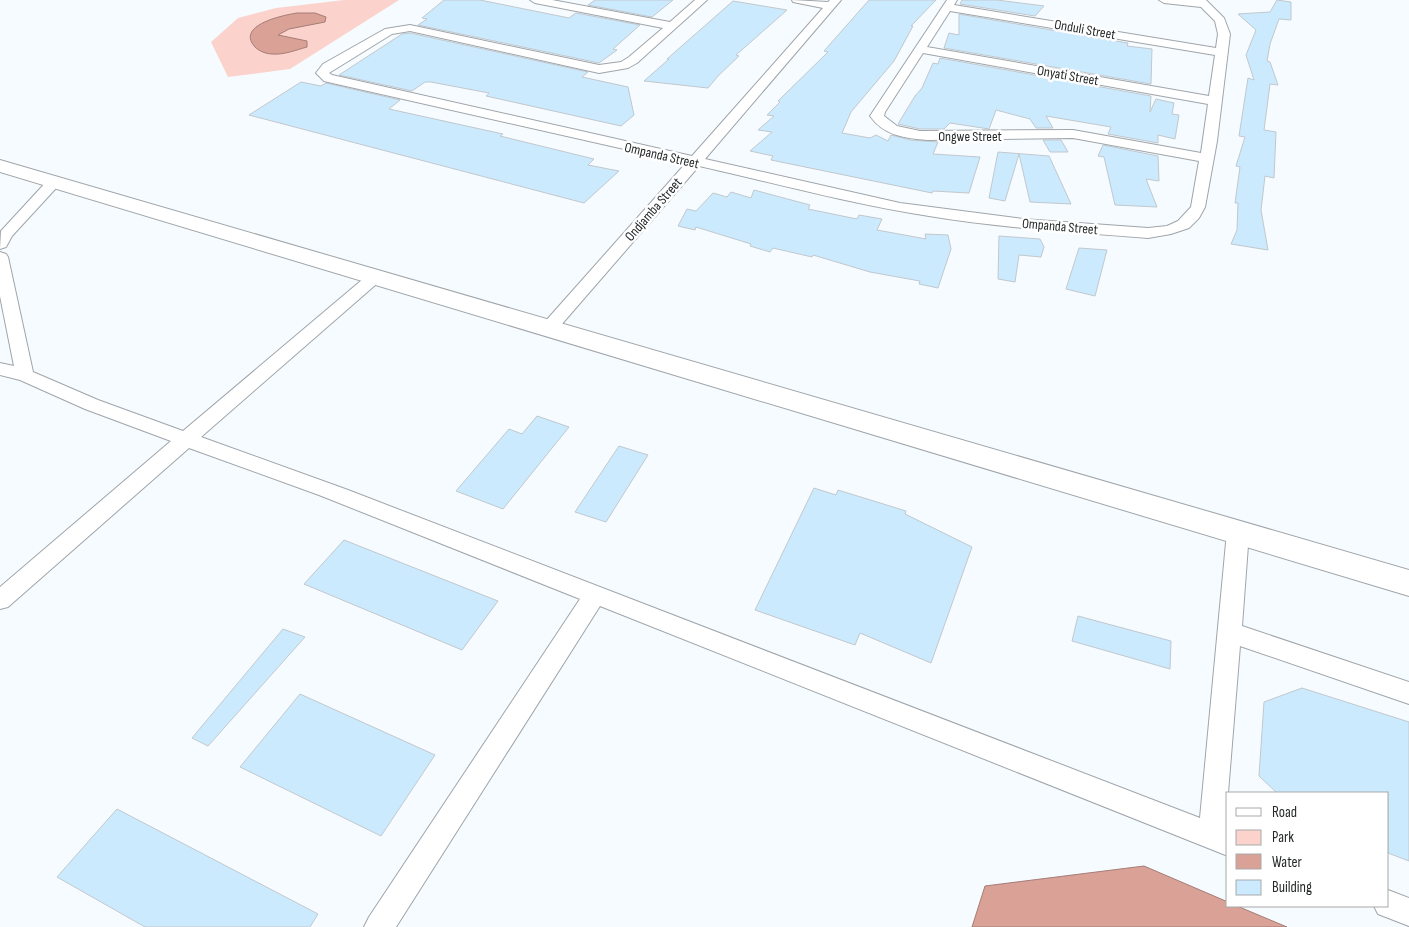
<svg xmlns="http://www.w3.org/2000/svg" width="1409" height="927" font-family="'Sofia Sans Condensed',sans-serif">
<rect width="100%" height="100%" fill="#f5fbff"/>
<path fill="#fbd3cc" d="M344,0H399L290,69L228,77L211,42L238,18L276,8Z"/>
<path fill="#daa197" stroke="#a47d76" d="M297,13H315L326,17L325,22L289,29L278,35L307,41V47C296,50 284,55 272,54C266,54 259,51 255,47C235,25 284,15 297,13Z
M1144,866L1228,902V906H1237L1287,927H972L985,886Z"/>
<path fill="#cceafe" stroke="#c1c8cd" d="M444,0H480L569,18L576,13L640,25L613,49L617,50L599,63L418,25L427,19L422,18Z
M595,0H673L652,17L588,5Z
M869,0H936L911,26H913L894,61L851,112L842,133L870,138L876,135L888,141L891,135L910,140L938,142L933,154L980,157L969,193L933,191L932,193L771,160L773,156L750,151L772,132L758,130L774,116L767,115L780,102L778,101L828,52L824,51Z
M962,0H997L1044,6L1035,16L960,4Z
M1277,0L1291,2V20L1279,19L1270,44L1267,61L1270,62L1278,85L1270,84L1264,130L1276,132L1274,178L1265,176L1261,210L1268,250L1231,244L1237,230L1238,203H1235L1240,167L1236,166L1245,137L1239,136L1248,78L1254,80L1246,55L1256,30L1238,14L1270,12Z
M733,1L787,10L736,55L739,56L718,76L708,88L644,81L669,59H667Z
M959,14L1086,36L1128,43L1127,46L1152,49L1151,84L944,48L949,33L959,35Z
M410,33L588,72L582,77L628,87L634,115L621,126L486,96L489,93L431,82H425L412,91L339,75L402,34Z
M940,58L1151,96L1150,112L1156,99L1174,103L1172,114L1179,115L1175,139L1158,135V143L1108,134L1111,127L1046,116L1053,128H1036L1030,119L996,110L989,129L950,123L944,129H920L898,124L915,96L922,88L933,63L938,64Z
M301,82L321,86L326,83L400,100L389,109L503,134L500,136L594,159L588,165L619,171L584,203L249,115Z
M1043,140H1061L1068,152H1050Z
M1103,145L1158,156L1159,181L1146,179L1157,207L1115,205L1104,157L1098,156Z
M998,152L1049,156L1071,204L1030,202L1019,154L1005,201L989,198Z
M754,190L810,205L808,209L857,219L859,215L882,219L877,230L926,239L925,234L948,235L951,249L938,288L919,284L920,281L870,272L813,255L812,257L773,248L770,252L750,246L751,244L696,227L695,230L678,226L687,209L696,211L713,193L727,197L731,192L751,198Z
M999,236L1040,239L1044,247L1041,257L1019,255L1015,282L998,279Z
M1079,248L1107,250L1095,296L1066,289Z
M537,416L569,427L503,509L456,491L509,429L522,434Z
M619,446L648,455L606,522L575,512Z
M814,488L836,495L838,490L906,511L905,514L972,547L931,663L860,633L855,645L755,610Z
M344,540L498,601L462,650L304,584Z
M1078,616L1171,641L1170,669L1072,641Z
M283,629L305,637L208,746L192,738Z
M1302,688L1409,722V861L1388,853V793H1277L1259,776L1264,702Z
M300,694L435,755L381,836L240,767Z
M117,809L318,914L310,927H145L57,877Z"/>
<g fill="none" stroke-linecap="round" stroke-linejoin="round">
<defs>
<path id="minor" d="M530,0H552L670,22L695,0H707L637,63L628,68L599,73L410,31L392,34L329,73L332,75L692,156L823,8L793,2L792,0L828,2L830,0H841L705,159L900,203L1023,219L1148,228L1167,226L1178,221L1191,207L1199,161L1073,138L927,140C905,138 884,136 870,116L947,0H957L954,5L1216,48L1218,34L1215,21L1201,7L1164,3L1159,0H1206L1224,18L1230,34L1217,141L1205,207L1199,218L1189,228L1171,234L1148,238C1075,232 1001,228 929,216C851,204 775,183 699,166L555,332L549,333L543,332L540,328L543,324L686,163L328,82L324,81L316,73L323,64L385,29L410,25L599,65L621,62L629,57L663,28L535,3ZM950,11L1215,55L1209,96L927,47ZM923,53L1208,104L1201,153L1073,130L920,131L897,126L884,116L885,112Z
M53,179L58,180L60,183L58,186L12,236L6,247L0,249L1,231L48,180Z
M0,252L6,254L8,257L33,372L98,400L183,431L369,274H381L383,277L381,280L201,437L348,490L1200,818L1227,532L1230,526L1238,524L1246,526L1249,532L1242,626L1409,682V704L1240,646L1228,793V856L600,606L396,927H364L369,917L580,599L319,495L189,448L8,607L0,609V587L171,441L85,409L20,380L0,375V363L14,366L0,296Z
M1388,890L1409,898V926L1378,914L1374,906H1388Z"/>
<path id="primary" d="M0,160L1409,570V596L0,172Z"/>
</defs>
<use href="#minor" stroke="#9fa5aa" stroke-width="2"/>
<use href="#primary" stroke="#9fa5aa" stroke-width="2"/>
<use href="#minor" fill="#fff" fill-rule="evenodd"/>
<use href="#primary" fill="#fff" fill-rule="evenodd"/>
</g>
<g text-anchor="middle" stroke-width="5" stroke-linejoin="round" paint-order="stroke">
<g font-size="14" fill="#26292a" stroke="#fff">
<text transform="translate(1085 29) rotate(10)" y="5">Onduli Street</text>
<text transform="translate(1068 75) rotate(10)" y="5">Onyati Street</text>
<text x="970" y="141">Ongwe Street</text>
<text transform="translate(662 155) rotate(13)" y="5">Ompanda Street</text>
<text transform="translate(653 209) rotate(-49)" y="5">Ondjamba Street</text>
<text transform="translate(1060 226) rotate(5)" y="5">Ompanda Street</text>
</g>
</g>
<rect x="1226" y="792" width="162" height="115" fill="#ffffff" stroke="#a8a9aa"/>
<rect x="1236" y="808" width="25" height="8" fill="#ffffff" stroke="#a8a9aa"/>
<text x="1272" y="817" font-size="15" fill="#26292a">Road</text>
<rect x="1236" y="830" width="25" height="15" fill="#fbd3cc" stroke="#a8a9aa"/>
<text x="1272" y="842" font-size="15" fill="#26292a">Park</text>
<rect x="1236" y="854" width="25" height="15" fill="#daa197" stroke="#a8a9aa"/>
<text x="1272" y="867" font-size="15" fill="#26292a">Water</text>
<rect x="1236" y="880" width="25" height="15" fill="#cceafe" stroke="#a8a9aa"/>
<text x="1272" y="892" font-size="15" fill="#26292a">Building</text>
</svg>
